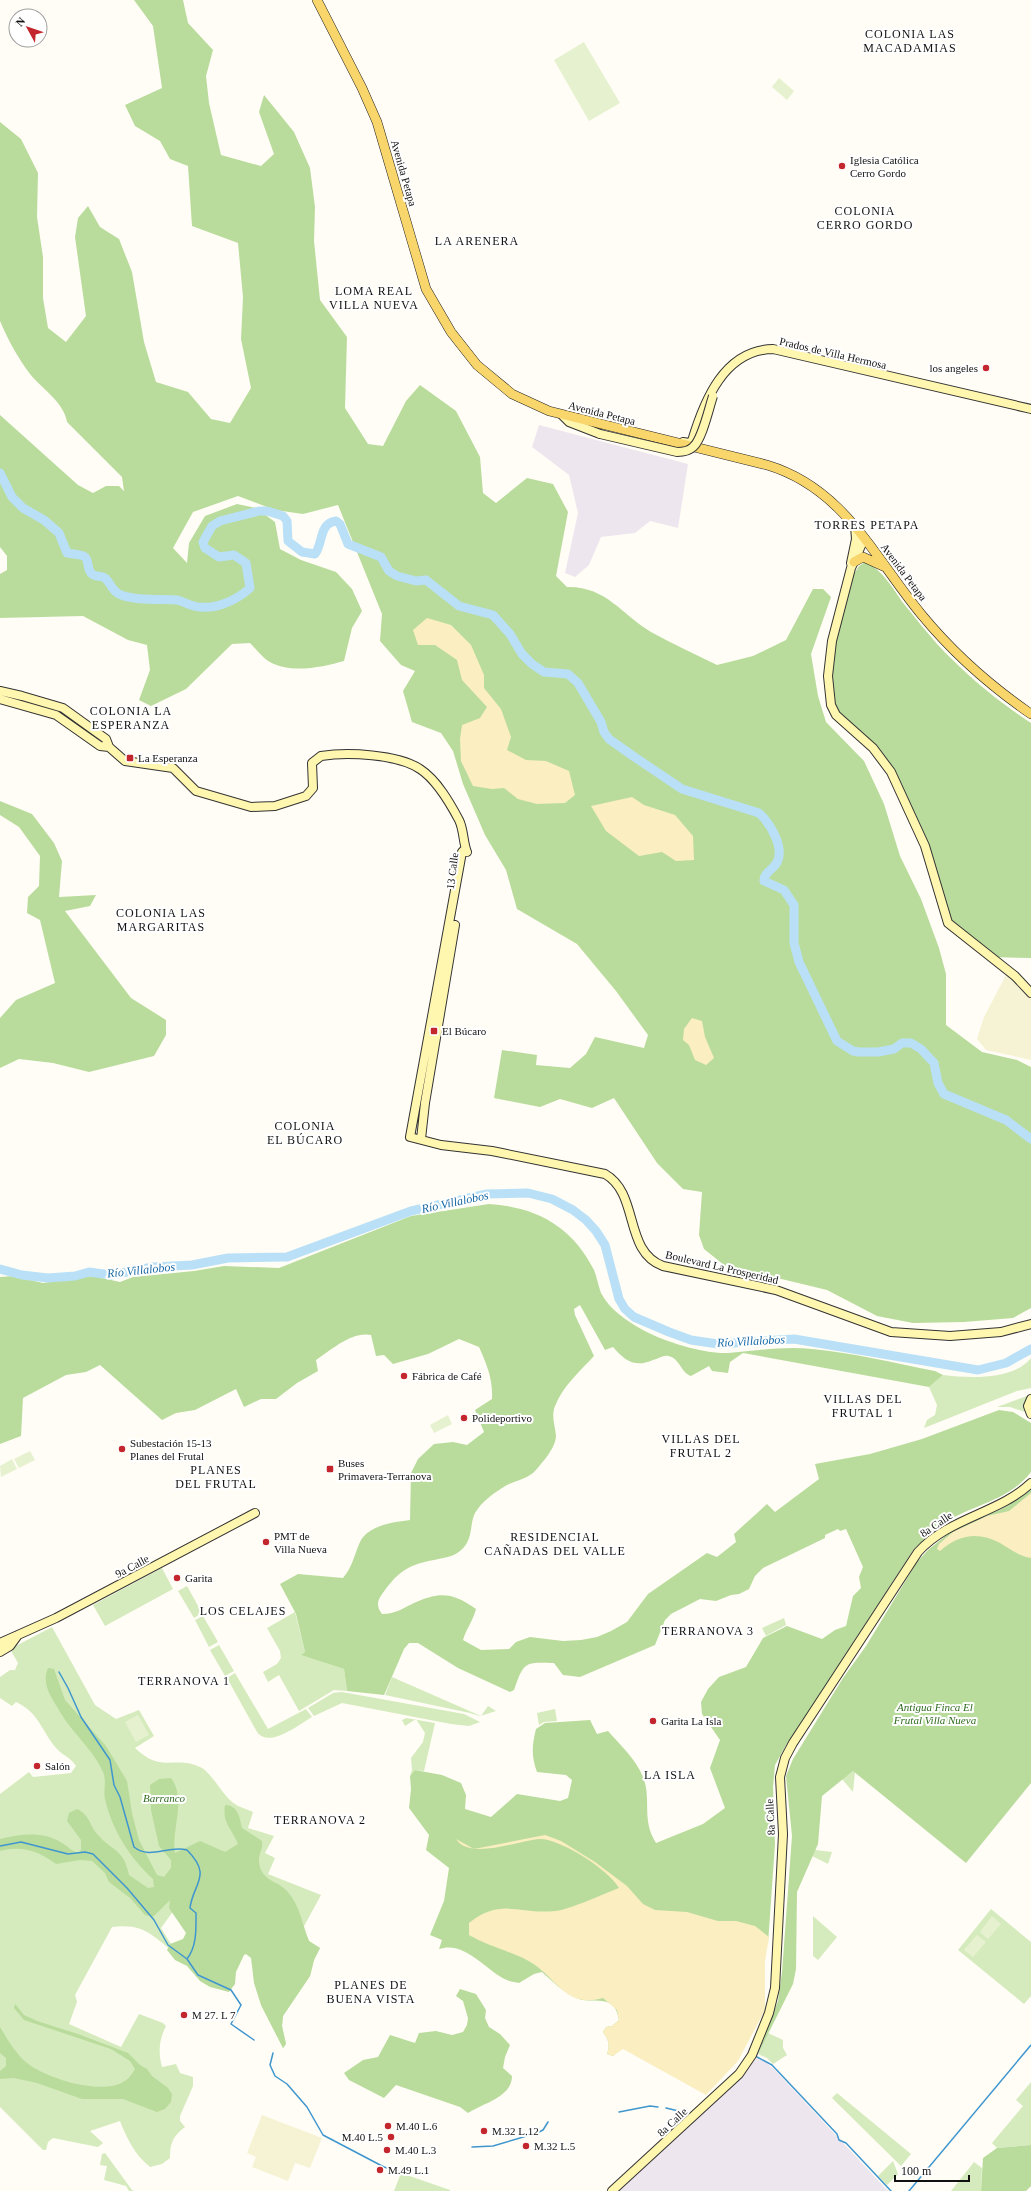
<svg xmlns="http://www.w3.org/2000/svg" width="1031" height="2191" font-family="Georgia,serif">
<rect width="100%" height="100%" fill="#fffdf5"/>
<path fill="#eee6ef" d="M539,425L688,464L678,528L650,521L635,533L601,537L589,565L575,577L565,573L578,513L569,475L532,447Z
M756,2058L765,2062L774,2069L888,2191H618L733,2086L745,2074Z"/>
<path fill="#f6f3d4" d="M1007,973L1031,996V1060L986,1050L977,1039L984,1017Z
M262,2115L322,2138L310,2168L295,2163L288,2181L252,2167L256,2157L247,2153Z"/>
<path fill="#d5ebbd" d="M1031,1358V1388L1017,1391L924,1428L927,1420L935,1415L937,1405L929,1387L943,1375C968,1378 1013,1381 1031,1358Z
M1027,1396L1025,1412L1010,1407H997Z
M162,1568L173,1589L105,1626L93,1605Z
M187,1586L202,1613L194,1618L178,1591Z
M295,1612L305,1652L302,1655L344,1669L347,1691L334,1690L299,1711L279,1675L268,1682L263,1672L277,1664L281,1658L280,1651L267,1628Z
M203,1616L218,1642L209,1647L195,1620Z
M784,1618L786,1625L766,1636L762,1628Z
M52,1627L95,1705L116,1719L139,1710L154,1736L135,1748C162,1774 175,1755 200,1767C210,1771 221,1792 231,1801C236,1806 246,1809 253,1812L248,1828L274,1836L265,1853L275,1858L268,1874L321,1895L303,1928L309,1941L320,1948L314,1960L310,1976L283,2016L282,2026L286,2044L283,2048L261,2005L257,1955L177,1906L161,1928L178,1955C152,1937 147,1923 112,1927L75,1995L77,2002L69,2024L121,2047L139,2014L163,2023L166,2026C159,2040 158,2052 162,2067L176,2064L180,2073L193,2077V2086L180,2116V2121L185,2127C173,2136 170,2143 170,2158L162,2164L150,2167C135,2155 127,2139 120,2121L90,2131L103,2143L98,2147L53,2138L48,2142L46,2150H43L0,2107V1794L29,1772L33,1777L71,1773L76,1766C71,1758 64,1756 58,1750C41,1732 41,1714 16,1702L12,1706L0,1698V1677L10,1670H15L18,1663L10,1649Z
M219,1645L234,1671L225,1676L210,1650Z
M235,1673L268,1729L306,1709L312,1717C299,1724 270,1749 257,1732L227,1678Z
M392,1677L481,1716L488,1706L496,1711L480,1716L470,1713L385,1695Z
M342,1692L464,1714L480,1722L469,1726L451,1724L342,1703L314,1716L308,1708L333,1693Z
M555,1709L557,1721L544,1722L539,1725L537,1713Z
M406,1718L435,1723L424,1771L415,1770L410,1776L412,1770L411,1758L423,1742L425,1733L416,1719L405,1726L402,1720Z
M853,1771L855,1772L853,1792L842,1779Z
M815,1850L832,1852L828,1864L812,1856Z
M991,1909L1031,1942V1996L1024,2004L958,1950Z
M813,1916L837,1937L818,1960L813,1956Z
M768,2033L783,2040V2048L787,2055L773,2064L767,2058L758,2054Z
M1031,2082V2145L997,2148L992,2143L1023,2106L1016,2100Z
M837,2093L911,2154L901,2166L832,2098Z
M105,2153L132,2190L134,2191H129L126,2186L104,2180L107,2166L100,2165L102,2154Z
M893,2161L898,2174L887,2185L878,2176Z
M974,2162L982,2168L981,2191H951Z
M401,2173L450,2190V2191H394Z"/>
<path fill="#b9dc9c" d="M134,0H183L188,23L213,50L206,76L209,103L221,155L261,166L274,154L259,112L264,95L294,132L310,168L315,207L314,241L320,300L347,337L345,408L368,444L383,446L406,401L420,385L456,411L480,457L483,493L496,503L527,478L553,484L568,512L556,576L567,587C606,586 621,614 651,632C673,644 695,654 717,665L753,656L786,640L813,589H823L831,597L811,654L818,696L826,722L864,761L884,804L900,856L921,899L939,948L946,974V1025L982,1052L1017,1060L1031,1067V1308L1013,1318L964,1322L913,1323L877,1316L827,1290L724,1265L704,1249L699,1235L702,1192L683,1189L657,1163L614,1098L592,1108L560,1099L540,1107L494,1098L502,1050L537,1055L536,1065L570,1068L586,1054L595,1037L644,1048L648,1035L616,991L577,944L517,909L506,870L485,835L463,784L453,751L441,733L412,722L403,691L415,671L401,665L380,641L382,614L338,505L303,514L275,510L238,496L193,512L173,548L187,563L189,543L205,516L237,504L256,508L275,522L280,549L301,560L336,572L352,589L362,611L352,628L344,661C323,667 291,674 270,662C263,658 256,649 250,643L232,644L186,689L151,706L139,700L150,670L147,645L128,640L83,616L0,618V574L7,570V556L0,547V415L78,485L93,493L106,486H119L124,491L122,477L67,422C64,402 42,389 30,374C18,358 8,340 0,321V122L21,139L38,173L37,217L43,257V298L48,328L66,342L86,316L75,237L78,218L88,206L100,227L119,239L132,272L144,342L156,382L188,392L211,419L230,423L251,388L241,339L243,297L238,243L192,226L188,166L170,159L160,141L135,126L125,105L162,88L153,26Z
M865,562C883,570 893,589 904,604C915,618 926,631 937,644C965,674 996,700 1031,723V958L989,957L947,918L936,884L891,772L846,725L830,698L836,641L854,574L859,566Z
M0,801L32,814L54,843L62,861L59,897L96,895L90,906L65,911L131,998L166,1020V1035L154,1056L89,1072L53,1063L19,1059L0,1068V1018L16,1000L55,983L40,920L27,913L28,897L39,886L40,856L19,827L0,815Z
M489,1204C536,1207 572,1226 594,1270C597,1277 598,1285 601,1293C609,1309 628,1322 643,1330C665,1342 704,1354 728,1353C756,1351 783,1346 812,1349C854,1353 894,1363 935,1371L943,1375L929,1387L743,1353L730,1362L728,1373L712,1371L709,1366L691,1376C681,1373 680,1358 668,1356C663,1355 658,1359 653,1360C635,1368 625,1361 613,1347L605,1350L580,1305L574,1309L575,1315L594,1356C580,1371 563,1386 555,1406C551,1417 555,1425 556,1436C556,1447 543,1462 536,1470C528,1479 517,1480 507,1485C495,1492 482,1501 475,1513C469,1525 474,1540 460,1551C453,1557 443,1558 434,1560C410,1564 399,1571 385,1590C378,1599 375,1605 382,1614C396,1614 403,1608 414,1603C441,1591 453,1593 476,1609C473,1621 466,1629 463,1640L481,1650L509,1649L516,1642L530,1637L563,1641L581,1640L597,1637L611,1631L627,1622L648,1594L707,1553L717,1557L736,1542L734,1534L767,1504L775,1512L819,1479L815,1464L870,1454L922,1439L999,1410L1013,1412L1031,1423V1472C1008,1502 969,1505 939,1526C930,1533 922,1542 914,1549L785,1747L775,1765L773,1787L775,1844L768,1944L732,1946L613,2056L607,2054C610,2045 609,2040 603,2032L606,2027L612,2026L619,2020C614,1990 593,2007 574,1997C562,1991 552,1981 542,1972L534,1974L519,1983C516,1982 511,1982 507,1980C486,1971 465,1940 439,1949L442,1940L430,1935L444,1901L449,1868L426,1850L429,1835L409,1808L411,1789L410,1776L415,1770L442,1775L461,1783L466,1795L465,1809L491,1817L517,1794L560,1801L568,1798L572,1780L566,1775L537,1772C531,1756 532,1745 536,1729L545,1723L590,1720L597,1734L608,1731C620,1745 636,1759 643,1777C652,1800 641,1819 656,1843L703,1824L725,1808L710,1768L720,1740L702,1714L701,1702L708,1689L719,1677L746,1667L763,1638L787,1626L822,1639L835,1630L846,1626L853,1596L861,1588L859,1577L863,1567L846,1529L840,1531L838,1529L825,1535V1538L763,1568L755,1576L749,1589L739,1594L731,1595L716,1601L700,1599L671,1614L665,1620L655,1645L580,1677L563,1675L554,1663C525,1662 524,1661 514,1690L510,1692L458,1668L418,1643H409L404,1649L384,1695L347,1691L344,1669L301,1655L305,1652L296,1614L280,1584L298,1574L343,1578C353,1566 354,1555 360,1542C368,1525 394,1522 410,1520L411,1473L418,1459L434,1444L453,1442L467,1445L484,1432L475,1410L492,1399C493,1379 487,1365 479,1347L459,1339L428,1354L393,1364L384,1355L376,1356L371,1335C352,1331 331,1350 316,1360L318,1371L297,1383L276,1399H261L244,1407L236,1389L195,1410L176,1413L162,1420L100,1365L86,1372L66,1375L23,1398L21,1436L0,1444V1277L13,1276L43,1283L93,1276L120,1282L133,1277L194,1271L224,1266L279,1268L411,1216Z
M1031,1490V1783L966,1863L853,1771L822,1796L818,1844L797,1892L796,1969L793,1984L758,2054L778,2001L782,1972L792,1836L786,1776L793,1759L843,1678L866,1646L917,1562L928,1550L953,1530L1001,1509Z
M48,1668L54,1669L65,1700L106,1746L127,1781L132,1813L139,1840L157,1875L164,1877L171,1868V1860L159,1846L151,1810L150,1785L159,1779L171,1778C187,1799 171,1829 175,1853L200,1841L225,1852L238,1844C232,1828 222,1824 225,1805C238,1805 240,1818 242,1828L262,1841C264,1851 255,1855 261,1870C267,1882 279,1882 287,1891C300,1905 302,1924 309,1941L320,1948L314,1960L310,1976L283,2016L282,2026L286,2044L283,2048L261,2005L254,1983L251,1958L246,1954L244,1955L236,1972L235,1984L229,1992L210,1987L200,1981L187,1966L175,1960L167,1950L170,1944L183,1939L186,1933L169,1908L170,1900L153,1917L145,1915L130,1898L109,1882L105,1873L92,1861L80,1860L56,1864C39,1851 21,1845 0,1851V1839C21,1834 43,1831 62,1843C68,1846 71,1851 78,1853L81,1850V1840L67,1821L69,1813L77,1809C91,1816 88,1824 98,1835C112,1851 124,1849 129,1875L148,1888L154,1887L153,1879C130,1858 112,1830 105,1799C103,1790 107,1781 103,1772C93,1749 73,1734 60,1712C52,1698 41,1685 48,1668Z
M460,1989L476,1994L486,2010L485,2018L489,2027L500,2034L510,2045L505,2057L503,2068L512,2076C512,2097 484,2103 468,2113L460,2107L396,2085L384,2098L349,2080L344,2073L363,2060L378,2057L390,2035L415,2043L419,2033L436,2031L452,2035L463,2032L467,2025L468,2018L463,2001L456,1996Z
M15,2004L24,2015L37,2021L78,2034L128,2053L140,2065L147,2069L152,2076L168,2088L172,2094L171,2102L165,2109L157,2112L123,2099H82L37,2083L14,2078L0,2079V2071L6,2066V2058L0,2053V2027C8,2040 15,2053 27,2063C47,2079 101,2095 123,2082C129,2079 132,2074 135,2069L130,2061L111,2049L24,2020L14,2008Z
M1031,2145V2186L1026,2191H981L983,2158L997,2148Z"/>
<path fill="#fbeec1" d="M427,618L451,625L471,645L484,675V688L501,709L511,737L507,750L526,760L546,761L569,771L575,795L565,803L537,804L518,799L504,788L492,789L473,786L461,761L460,739L462,725L480,718L487,707L462,680L457,660L435,645H418L413,630Z
M632,797L644,805L675,815L693,836L694,860L676,861L662,852L639,856L606,831L591,806Z
M692,1018L702,1021L705,1037L714,1058L706,1065L695,1060L689,1045L683,1040L684,1029Z
M1031,1493V1558C1019,1556 1010,1549 1000,1543C978,1531 958,1535 940,1551L937,1549L939,1544L953,1532L987,1516L1009,1511Z
M545,1835L561,1841L595,1862L627,1886L643,1904L655,1910L687,1912L718,1921H736L755,1926L769,1937L765,1961V2010L738,2061L706,2095L623,2049L613,2056L607,2054C610,2045 609,2040 603,2032L606,2027L612,2026L619,2020L617,2010L603,1998C567,2008 559,1982 535,1965C518,1953 489,1947 469,1935V1923C502,1897 519,1915 555,1911C569,1910 603,1894 619,1888C609,1870 561,1839 540,1839C519,1840 470,1861 456,1839L474,1849Z"/>
<path fill="#e6f2cf" d="M584,42L620,103L589,121L554,60Z
M779,78L794,91L787,100L772,87Z
M448,1415L452,1424L434,1433L430,1425Z
M30,1451L35,1460L19,1468L14,1459Z
M12,1459L17,1469L1,1477L0,1466Z
M138,1715L149,1735L136,1742L125,1722Z
M992,1916L1001,1924L988,1939L980,1932Z
M977,1935L986,1942L973,1957L964,1950Z"/>
<g fill="none" stroke-linecap="round" stroke-linejoin="round">
<path stroke="#3f96cf" stroke-width="1.5" d="M59,1672L68,1688L81,1717L110,1760L114,1785L120,1797L134,1847C150,1860 168,1845 187,1850C213,1876 193,1883 190,1908L196,1913C196,1929 197,1946 187,1959
M0,1846L21,1842L68,1854L85,1852L93,1854L127,1888L154,1920L168,1945L187,1959L198,1975L231,1990L241,2005L231,2024L254,2040
M273,2053L270,2065L275,2076L287,2084L307,2107L323,2135L384,2167L400,2172
M757,2057L772,2065L837,2134L839,2140L846,2143L891,2191
M666,2108L687,2113
M619,2112L650,2106L658,2107
M472,2147L493,2146L537,2133L543,2130L548,2122
M909,2191L1031,2045"/>
<path stroke="#b9e0f7" stroke-width="9" d="M0,473L12,497L23,508L44,520L59,533L67,553C72,554 81,554 85,557C89,560 87,569 91,573C95,578 100,575 105,578C111,583 111,590 119,594C133,601 161,599 177,600C183,601 188,605 194,606C213,611 236,601 250,588L246,563L234,555L219,557L205,548L203,542L212,526L220,521L259,511H267L283,516L287,521L288,541L302,552L315,554C323,544 319,523 336,521L340,524L348,544L381,557L389,571L397,576L416,581L426,580L459,606L493,615L510,634L522,654L532,664L544,672L568,674L578,683L601,722L604,732L609,739L633,756L682,789L759,813C770,823 786,849 776,864C772,870 763,874 764,881L784,890L794,905V943L799,962L837,1041L853,1051L859,1052H878L894,1049L902,1043H911L921,1049L934,1063L938,1083L944,1094L1006,1120L1031,1139
M0,1269L22,1275L48,1278L75,1276L89,1272L111,1275L153,1267L192,1265L228,1258L287,1257L411,1211L487,1194L528,1193L552,1199L573,1210L586,1220L596,1231L605,1245L619,1299L625,1309L634,1317L669,1332L691,1340L718,1344L794,1339L978,1370L1006,1363L1031,1349"/>
<defs>
<path id="secondary" d="M562,415L569,422L600,434
M683,442L689,443L692,441C704,401 724,350 773,349L1031,409
M864,539L851,568L832,641L828,676L831,705L836,715L873,748L891,772L925,846L948,923L1015,976L1031,993
M851,563L856,539L855,526
M0,691L22,696L63,708L106,739L109,747L125,761L173,768L196,791L251,807L275,806L306,796L313,788L312,763L321,756C347,752 398,754 420,769C437,780 450,803 459,820C464,830 463,843 467,852
M0,699L56,715L100,746L109,747
M465,849L462,852L410,1137L441,1145L492,1151L605,1174C640,1194 623,1251 663,1266L776,1290L891,1332L950,1336L1001,1332L1031,1324
M421,1139L425,1103L455,925
M1031,1399L1028,1406L1031,1414
M0,1643L56,1618L255,1513
M0,1652L10,1646L18,1635
M612,2191L739,2074L752,2055L769,2013L775,1988L783,1834L780,1777L785,1758L793,1743L918,1552C950,1517 998,1514 1031,1483"/>
<path id="primary" d="M317,0L362,88L377,122L426,289L451,332L477,365L512,394L549,411L767,465C844,488 874,557 921,614C953,653 989,685 1031,714
M854,562L863,557L885,567"/>
</defs>
<use href="#secondary" stroke="#333" stroke-width="10"/>
<use href="#primary" stroke="#222" stroke-width="10"/>
<use href="#secondary" stroke="#fff6b0" stroke-width="8"/>
<use href="#primary" stroke="#f9d66b" stroke-width="9"/>
<defs>
<path id="secondary-bridge" d="M600,434L677,452C683,452 689,451 693,447C702,440 709,408 713,396"/>
</defs>
<use href="#secondary-bridge" stroke="#333" stroke-width="10" stroke-linecap="butt"/>
<use href="#secondary-bridge" stroke="#fff6b0" stroke-width="8"/>
</g>
<g fill="#c4262e" stroke="#fff" stroke-width="1.5">
<circle cx="842" cy="166" r="4"/>
<circle cx="986" cy="368" r="4"/>
<rect x="126" y="754" width="8" height="8" rx="2"/>
<rect x="430" y="1027" width="8" height="8" rx="2"/>
<circle cx="404" cy="1376" r="4"/>
<circle cx="464" cy="1418" r="4"/>
<circle cx="122" cy="1449" r="4"/>
<rect x="326" y="1465" width="8" height="8" rx="2"/>
<circle cx="266" cy="1542" r="4"/>
<circle cx="177" cy="1578" r="4"/>
<circle cx="653" cy="1721" r="4"/>
<circle cx="37" cy="1766" r="4"/>
<circle cx="184" cy="2015" r="4"/>
<circle cx="388" cy="2126" r="4"/>
<circle cx="484" cy="2131" r="4"/>
<circle cx="391" cy="2137" r="4"/>
<circle cx="526" cy="2146" r="4"/>
<circle cx="387" cy="2150" r="4"/>
<circle cx="380" cy="2170" r="4"/>
</g>
<g text-anchor="middle" stroke-width="4" stroke-linejoin="round" paint-order="stroke">
<g font-size="11" fill="#111" stroke="#fff" text-anchor="start">
<text x="850" y="164">Iglesia Católica<tspan x="850" dy="13">Cerro Gordo</tspan></text>
<text x="978" y="372" text-anchor="end">los angeles</text>
<text x="138" y="762">La Esperanza</text>
<text x="442" y="1035">El Búcaro</text>
<text x="412" y="1380">Fábrica de Café</text>
<text x="472" y="1422">Polideportivo</text>
<text x="130" y="1447">Subestación 15-13<tspan x="130" dy="13">Planes del Frutal</tspan></text>
<text x="338" y="1467">Buses<tspan x="338" dy="13">Primavera-Terranova</tspan></text>
<text x="274" y="1540">PMT de<tspan x="274" dy="13">Villa Nueva</tspan></text>
<text x="185" y="1582">Garita</text>
<text x="661" y="1725">Garita La Isla</text>
<text x="45" y="1770">Salón</text>
<text x="192" y="2019">M 27. L 7</text>
<text x="396" y="2130">M.40 L.6</text>
<text x="492" y="2135">M.32 L.12</text>
<text x="383" y="2141" text-anchor="end">M.40 L.5</text>
<text x="534" y="2150">M.32 L.5</text>
<text x="395" y="2154">M.40 L.3</text>
<text x="388" y="2174">M.49 L.1</text>
</g>
<g font-size="11" fill="#111" stroke="#fff">
<text transform="translate(404 173) rotate(74)" y="4">Avenida Petapa</text>
<text transform="translate(833 353) rotate(13)" y="4">Prados de Villa Hermosa</text>
<text transform="translate(602 413) rotate(14)" y="4">Avenida Petapa</text>
<text transform="translate(904 572) rotate(53)" y="4">Avenida Petapa</text>
<text transform="translate(452 871) rotate(-83)" y="4">13 Calle</text>
<text transform="translate(722 1267) rotate(13)" y="4">Boulevard La Prosperidad</text>
<text transform="translate(936 1524) rotate(-34)" y="4">8a Calle</text>
<text transform="translate(132 1566) rotate(-28)" y="4">9a Calle</text>
<text transform="translate(770 1817) rotate(-93)" y="4">8a Calle</text>
<text transform="translate(672 2122) rotate(-43)" y="4">8a Calle</text>
</g>
<g font-size="11" font-style="italic" fill="#2f6b1f" stroke="#fff">
<text x="935" y="1711">Antigua Finca El<tspan x="935" dy="13">Frutal Villa Nueva</tspan></text>
<text x="164" y="1802">Barranco</text>
</g>
<g font-size="12" letter-spacing="1" fill="#111" stroke="#fff">
<text x="910" y="38">COLONIA LAS<tspan x="910" dy="14">MACADAMIAS</tspan></text>
<text x="865" y="215">COLONIA<tspan x="865" dy="14">CERRO GORDO</tspan></text>
<text x="477" y="245">LA ARENERA</text>
<text x="374" y="295">LOMA REAL<tspan x="374" dy="14">VILLA NUEVA</tspan></text>
<text x="867" y="529">TORRES PETAPA</text>
<text x="131" y="715">COLONIA LA<tspan x="131" dy="14">ESPERANZA</tspan></text>
<text x="161" y="917">COLONIA LAS<tspan x="161" dy="14">MARGARITAS</tspan></text>
<text x="305" y="1130">COLONIA<tspan x="305" dy="14">EL BÚCARO</tspan></text>
<text x="863" y="1403">VILLAS DEL<tspan x="863" dy="14">FRUTAL 1</tspan></text>
<text x="701" y="1443">VILLAS DEL<tspan x="701" dy="14">FRUTAL 2</tspan></text>
<text x="216" y="1474">PLANES<tspan x="216" dy="14">DEL FRUTAL</tspan></text>
<text x="555" y="1541">RESIDENCIAL<tspan x="555" dy="14">CAÑADAS DEL VALLE</tspan></text>
<text x="243" y="1615">LOS CELAJES</text>
<text x="708" y="1635">TERRANOVA 3</text>
<text x="184" y="1685">TERRANOVA 1</text>
<text x="670" y="1779">LA ISLA</text>
<text x="320" y="1824">TERRANOVA 2</text>
<text x="371" y="1989">PLANES DE<tspan x="371" dy="14">BUENA VISTA</tspan></text>
</g>
<g font-size="12" font-style="italic" fill="#1768a6" stroke="#fff">
<text transform="translate(455 1202) rotate(-12)" y="4">Río Villalobos</text>
<text transform="translate(141 1270) rotate(-6)" y="4">Río Villalobos</text>
<text transform="translate(751 1341) rotate(-3)" y="4">Río Villalobos</text>
</g>
</g>
<g transform="translate(28 28) rotate(310)"><circle r="19" fill="#ffffff" stroke="#a0a0a0"/>
<path d="M0-3L7 15L0 10L-7 15Z" fill="#c4262e"/>
<text y="-6" font-size="11" font-weight="bold" text-anchor="middle" fill="#111111">N</text>
</g>
<path d="M895 2175v6h74v-6" fill="none" stroke="#111111" stroke-width="2"/>
<text x="901" y="2175" font-size="12" fill="#111111" stroke="#ffffff" stroke-width="3" paint-order="stroke">100 m</text>
</svg>
